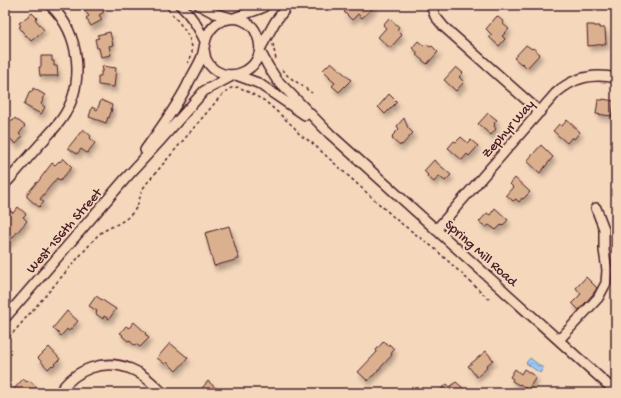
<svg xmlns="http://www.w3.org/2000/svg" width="621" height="398" font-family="'Gochi Hand',sans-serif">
<defs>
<pattern id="water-waves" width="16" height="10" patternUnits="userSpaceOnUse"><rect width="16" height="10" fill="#97caf5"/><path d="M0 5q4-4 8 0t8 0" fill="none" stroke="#84add2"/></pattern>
<filter id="shadow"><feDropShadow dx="2.5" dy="4.5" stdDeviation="2" flood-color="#0004"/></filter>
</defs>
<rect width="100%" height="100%" fill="#f5d7bb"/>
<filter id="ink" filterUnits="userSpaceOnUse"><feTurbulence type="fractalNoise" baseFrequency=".025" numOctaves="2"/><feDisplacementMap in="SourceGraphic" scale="8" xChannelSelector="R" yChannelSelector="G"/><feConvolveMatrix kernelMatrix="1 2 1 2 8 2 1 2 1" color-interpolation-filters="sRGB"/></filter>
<g filter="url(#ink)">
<path fill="url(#water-waves)" stroke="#7886a4" d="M530,358L543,368L540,373L526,363Z"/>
<path fill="#dab08e" stroke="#4a1f2b" filter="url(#shadow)" d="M84,5H100L104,12L99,15L102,20L91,26L86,18L89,16L84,10L86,9Z
M352,5H376L362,18L358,14L352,20L344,12Z
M32,13L37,18L35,19L44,30L31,41L26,35V36L19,27L21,26L19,23Z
M497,16L504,22L503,24L509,29L502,36L505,39L499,46L489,37L492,35L486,29Z
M389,18L399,27L397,30L402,35L390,48L378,37L386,28L383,25Z
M587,25H594V26H599V28H605L606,44L588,46Z
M110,32L113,45L109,46L111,55L101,57L99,48H97L95,39L99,38L97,35Z
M418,41L424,46L426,44L430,47L432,46L438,52L427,64L416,55L418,53L412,48Z
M526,45L532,49L533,48L540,54L527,68L522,63L521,64L514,58Z
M41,56H52V61H54V66H57L58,76H40L39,67H41Z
M331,62L351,80L339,92L332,86L335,83L329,78L330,77L323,70Z
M102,66L116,68L114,87L98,85V76H101V71H103Z
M456,67L463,73L459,77L464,82L456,91L444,80Z
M33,88L45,95L42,99L43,100L41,104L45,107L41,114L24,105L30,91L32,92Z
M389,94L397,102L385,114L378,107Z
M603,99L614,101L612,116L596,114L598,100H603Z
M101,100L112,105L111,109H112L109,118L108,117L106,123L89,117L92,107L97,110Z
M488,113L497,120L494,123L495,124L494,126L496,129L491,135L478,124Z
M15,118L25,126L19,134L22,137L16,144L5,134V126L11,120L13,121Z
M404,118L408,128L413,133L402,145L401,144L400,146L392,139L393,137L392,136L399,129L397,126Z
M567,120L580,132L574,139L572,137L567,143L553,131L559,124L562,126Z
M83,129L91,136L90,138L95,143L87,153L81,149L77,154L68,148Z
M461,137L468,143L471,140L478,146L469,156L467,154L462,160L448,148L454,141L456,142Z
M541,145L553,157L540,173L527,161Z
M63,158L72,167L60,181L57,178L40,199L44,202L39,207L27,197V194L37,182V183L52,163L55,165L59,161L60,162Z
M434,160L451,175L445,181L439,176L434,182L427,176L428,175L424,171Z
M515,178L530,192L523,199L522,198L519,202L516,199L513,201L506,195L513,187L510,184Z
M18,207L26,214L23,217L27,221L5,246V217L11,211L13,213Z
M495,208L508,220L502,226L501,225L496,230L489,225L486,227L479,222L487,213L490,215Z
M229,226L239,259L214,266L205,233Z
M586,277L597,288L593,294L579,310L572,303L581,294L576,288Z
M96,296L116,309L109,319L104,316L103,319L96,314L97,311L89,306Z
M67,311L78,321L69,331L67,329L61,336L53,328Z
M134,322L146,333L145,334L149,338L140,347L136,344L134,345L129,340L128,341L122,336L123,335L120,333L126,326L129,328Z
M384,341L388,346L389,344L394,349L391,354L392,355L373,376H372L368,381L358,372L377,352L376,350Z
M170,343L188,358L176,371L167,362L165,364L157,358Z
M49,347L60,359L53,366L52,365L48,369L38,358Z
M486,351L493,360L486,366L487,368L477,377L468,366Z
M515,369L521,374L524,369L536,377L528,390L520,384L519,385L512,381L513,379L510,377Z
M23,379L27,382L29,380L37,387L32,393H17L13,390Z
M208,381L221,393H198Z
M456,382L463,388L458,393H437L447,384L450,387Z"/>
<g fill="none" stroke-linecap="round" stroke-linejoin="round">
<defs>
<path id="minor" d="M180,5C192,16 198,27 205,41
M199,5L214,13L231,18
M431,5L435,16L444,27L540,112
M234,18L262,8L266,5
M260,49L275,22L288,5
M260,51L268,66L277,80L330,134L616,392
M236,75L258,83L305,115
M145,150C160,129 175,109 187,86C191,77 197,68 201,59C206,47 203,36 214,26C221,19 233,17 242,20C249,23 255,28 257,35C272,70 221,91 206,59C205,56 205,53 204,50
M5,184C18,170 30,155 43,141C49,134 56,127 61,120C86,85 81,34 50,5
M436,230L556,93C574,77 593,73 616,78
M5,318L126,178L160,141L204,91L234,75
M559,340L598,298L606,283L607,270L604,250V229L596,208
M59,393C75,369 104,358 131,369C144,374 153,384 163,393"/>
</defs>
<use href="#minor" stroke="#4a1f2b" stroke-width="12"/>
<path stroke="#4a1f2b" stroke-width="1.5" stroke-dasharray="3 3" stroke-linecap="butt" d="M164,5C174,17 193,35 192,51C192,55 190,59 188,63
M228,5L237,6L241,5
M296,9L299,5
M273,44L276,60
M282,70L288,76L312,93
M5,342L98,235C111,225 127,223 136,208C139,203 140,196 142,190C143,188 146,185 147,183L220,97L231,88L239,87L265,101L294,127L300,135L311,142L398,221L434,248L491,301"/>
<use href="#minor" stroke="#f5d7bb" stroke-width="9"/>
</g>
</g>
<g text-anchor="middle" stroke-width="4" stroke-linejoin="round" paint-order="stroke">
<g font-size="14" fill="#4a1f2b" stroke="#f5d7bb">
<text transform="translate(507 128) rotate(-49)" y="5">Zephyr Way</text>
<text transform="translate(63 230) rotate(-49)" y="5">West 156th Street</text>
<text transform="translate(482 252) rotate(42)" y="5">Spring Mill Road</text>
</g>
</g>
<rect width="621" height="398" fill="none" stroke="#f5d7bb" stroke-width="20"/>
<rect x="10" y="10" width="601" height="378" fill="none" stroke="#4a1f2b" stroke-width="1.5" filter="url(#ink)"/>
</svg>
